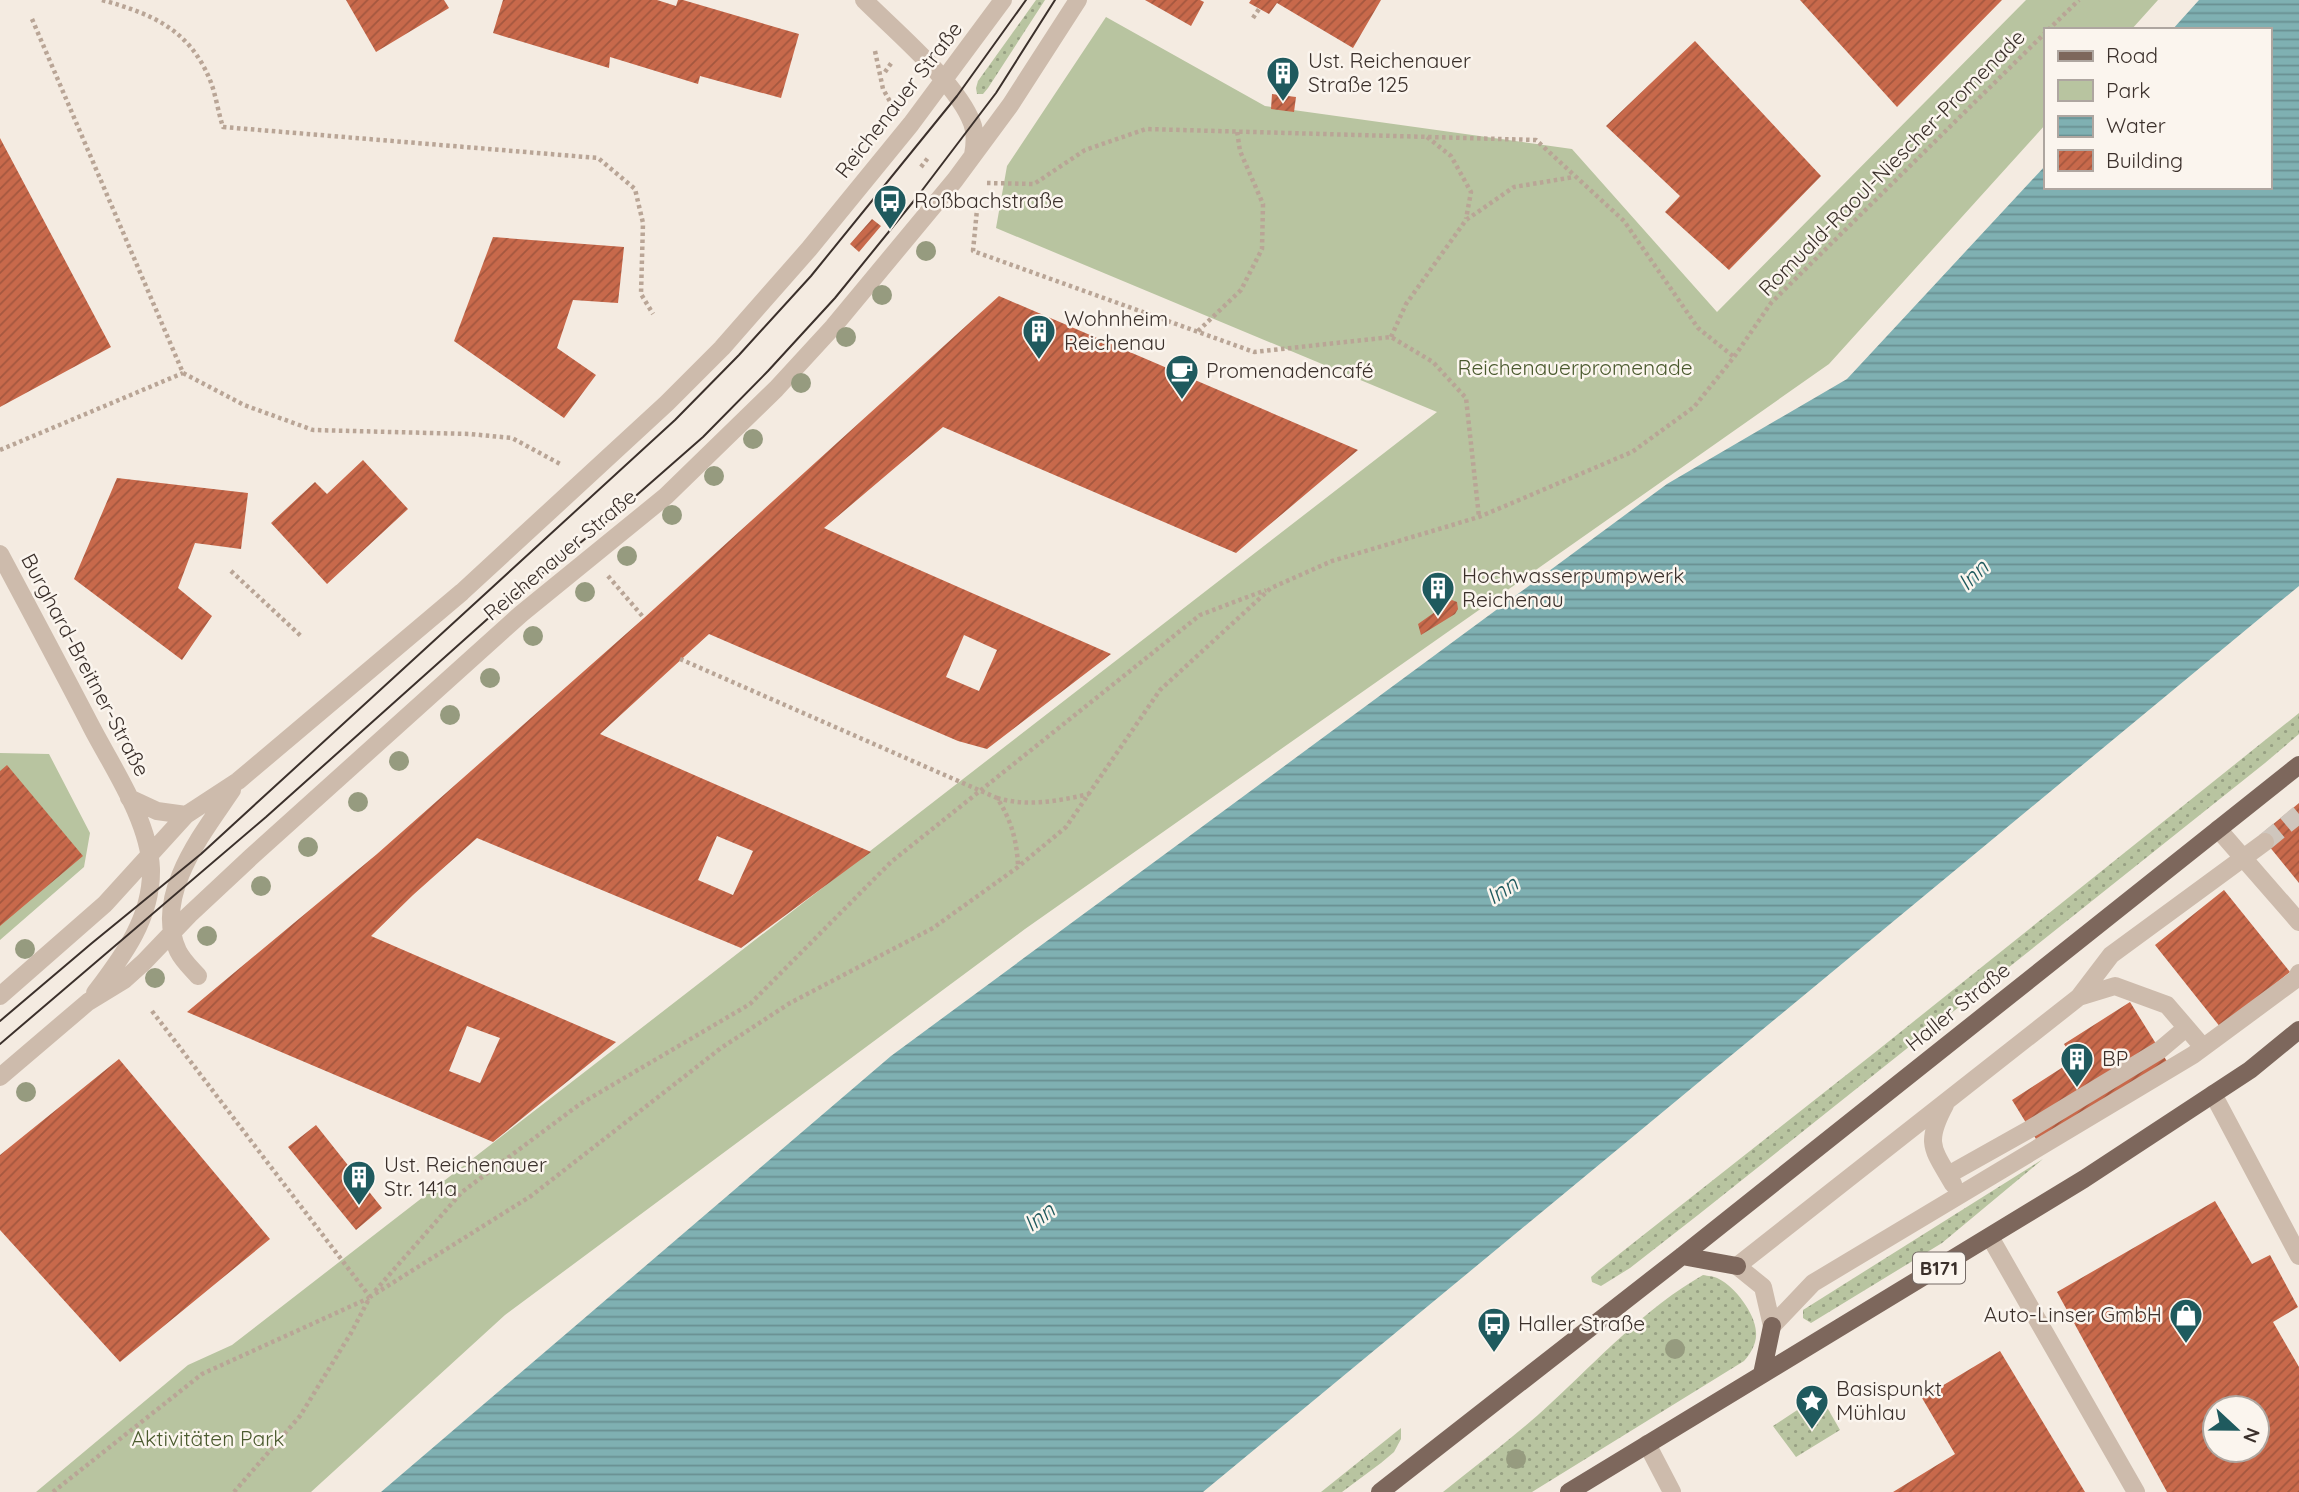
<svg xmlns="http://www.w3.org/2000/svg" width="2299" height="1492" font-family="Quicksand,sans-serif">
<defs>
<pattern id="grass-dots" width="8" height="8" patternUnits="userSpaceOnUse" patternTransform="scale(1.75)"><rect width="8" height="8" fill="#b8c4a0"/><path d="M2 2h.1M6 6h.1" fill="none" stroke="#97a083" stroke-width="1.8" stroke-linecap="round"/></pattern>
<pattern id="water-rules" width="6" height="5" patternUnits="userSpaceOnUse" patternTransform="scale(1.75)"><rect width="6" height="5" fill="#7fb0b2"/><path d="M0 2.5h6" fill="none" stroke="#699091"/></pattern>
<pattern id="building-hatch" width="6" height="6" patternUnits="userSpaceOnUse" patternTransform="scale(1.75)"><rect width="6" height="6" fill="#c8694b"/><path d="M-1 1l2-2M0 6l6-6M5 7l2-2" fill="none" stroke="#a4573f"/></pattern>
</defs>
<rect width="100%" height="100%" fill="#f4ebe1"/>
<path fill="url(#grass-dots)" d="M1036,0H1045L988,88L983,94H977L976,88L978,81Z
M2299,713V734L2265,763L1698,1215L1630,1268L1601,1286L1592,1282L1591,1277L1599,1270L1878,1050Z
M2043,1159L1942,1243L1811,1323L1803,1318V1310Z
M1703,1275C1708,1276 1714,1276 1719,1279C1735,1287 1755,1313 1756,1332C1757,1343 1751,1353 1744,1361L1532,1492H1443C1479,1463 1517,1435 1551,1403C1599,1359 1645,1308 1703,1275Z
M1820,1395L1840,1430L1796,1457L1773,1426Z
M1401,1428V1439L1394,1452L1381,1463L1342,1492H1321Z"/>
<path fill="#b8c4a0" d="M2026,0H2158L2131,30H2045V125L1829,364L1025,929L505,1315L311,1492H36L188,1365L232,1345L1437,412L996,228L1007,166L1106,17L1265,106L1572,149L1717,312Z
M0,753L49,754L90,833L84,867L0,940Z"/>
<path fill="url(#water-rules)" d="M2199,0H2299V586L1203,1492H381L891,1056L1667,484L1847,379L2045,166V187H2269V30H2172Z"/>
<path fill="url(#building-hatch)" fill-rule="evenodd" d="M346,0H444L449,8L376,52Z
M503,0H657L676,6L678,0H683L799,34L781,98L700,76L698,84L610,57L609,68L493,33Z
M1145,0H1200L1204,2L1191,26Z
M1251,0H1381L1353,48L1277,3L1269,14L1249,3Z
M1800,0H2002L1897,107Z
M1695,41L1821,176L1729,270L1665,212L1680,196L1606,126Z
M1272,94L1296,97L1294,112L1271,109Z
M0,138L111,347L0,407Z
M872,219L881,226L859,252L850,244Z
M493,237L624,247L618,303L573,300L557,348L596,375L564,418L454,341Z
M999,296L1358,450L1236,553L943,427L824,528L1111,654L987,749L958,741L709,634L600,734L871,852L741,948L477,838L413,895L371,936L616,1042L493,1142L187,1012L377,854L644,618ZM964,635L997,650L979,691L946,677ZM717,836L753,851L733,895L698,880ZM467,1026L500,1038L480,1083L449,1071Z
M363,460L408,509L327,584L271,523L315,482L327,494Z
M117,478L248,493L241,549L195,543L178,588L212,616L182,660L74,579Z
M1452,600L1457,602L1458,609L1455,614L1421,635L1418,624Z
M7,765L83,856L0,926V771Z
M2299,803V883L2260,835Z
M2224,890L2290,972L2221,1028L2155,945Z
M2130,1002L2168,1063L2039,1144L2012,1100L2074,1060L2064,1044Z
M119,1059L270,1239L120,1362L0,1230V1155Z
M316,1125L382,1208L356,1230L288,1147Z
M2215,1201L2252,1264L2270,1255L2298,1307L2273,1322L2299,1367V1492H2167L2057,1292ZM2215,1408H2257V1450H2215Z
M2000,1351L2085,1492H1893L1955,1454L1922,1398Z"/>
<g fill="none" stroke-linecap="round" stroke-linejoin="round">
<path stroke="#cfc6bd" stroke-width="18" stroke-dasharray="18 9" stroke-linecap="butt" d="M2265,842L2299,814"/>
<path stroke="#b9a596" stroke-width="4.5" stroke-dasharray="3.5 3.5" stroke-linecap="butt" d="M102,0C152,14 189,29 210,80C216,95 218,112 223,127L598,158L635,189L643,223L641,294L653,314
M1253,18L1259,9
M32,19L183,373L244,405L313,430L470,434L512,438L562,465
M2048,30L2079,0
M875,51L883,89L892,105
M885,72L892,62
M1427,137L1451,156L1471,192L1466,219
M921,167L928,158
M987,183L1034,184L1085,150L1146,129L1536,140L1624,221L1698,328L1734,357
M978,199L973,251L1254,352L1391,337L1433,362L1466,398L1479,517
M1198,331L1241,290L1262,249L1263,204L1240,151L1237,131
M1391,337L1406,304L1466,220L1514,187L1574,177
M0,450L183,373
M231,571L302,637
M608,576L644,618
M680,659L997,798C1011,819 1017,841 1018,866
M997,798C1028,807 1058,801 1089,794
M152,1011L370,1297
M375,1291L462,1192L580,1104L750,1004L891,862L1200,615L1266,590
M53,1492L202,1374L369,1298
M234,1492L300,1416L351,1333L370,1297L531,1196L721,1048L790,1003L933,928L1018,867L1066,827L1160,690L1271,588L1332,561L1479,517L1632,452L1694,407L1734,357L1771,303L2045,33"/>
<path stroke="#cdbbac" stroke-width="18" d="M864,0C894,30 958,84 972,123C976,133 975,144 973,155
M0,554C31,612 62,670 92,728C114,770 149,821 151,869C152,918 123,956 95,993
M129,798L157,811L186,815
M2218,829L2299,922
M198,976C191,968 183,961 178,951C152,896 203,833 232,790
M0,996L105,904L186,815L238,781L462,592L667,403L722,348L809,249L911,124L1003,0
M2079,997L2111,955L2265,842
M0,1077L88,1002L124,980L144,962L189,915L251,857L521,614L666,496L776,389L833,327L955,180L1011,104L1078,0
M2213,1094L2299,1256
M1945,1105C1924,1144 1933,1149 1953,1184
M1948,1175L2030,1129L2160,1050L2186,1028
M1990,1237L2136,1492
M1772,1326L1763,1287L1737,1266L2079,997L2115,986L2167,1005L2203,1047
M1772,1326L1813,1283L2193,1055L2296,979L2299,973
M1647,1444L1672,1492"/>
<path stroke="#7d675c" stroke-width="18" d="M1682,1256L1737,1266
M1762,1374L1772,1326
M1380,1492L1682,1256L2299,765
M1569,1492L2084,1179L2250,1070L2299,1030"/>
<path stroke="#3b302b" stroke-width="2" d="M0,1021L92,943L201,854L675,420L739,355L811,276L957,96L1026,0
M0,1044L266,817L502,606L606,522L703,437L768,371L835,298L917,197L996,93L1055,0"/>
</g>
<g fill="#969b7f">
<circle cx="926" cy="251" r="10"/>
<circle cx="882" cy="295" r="10"/>
<circle cx="846" cy="337" r="10"/>
<circle cx="801" cy="383" r="10"/>
<circle cx="753" cy="439" r="10"/>
<circle cx="714" cy="476" r="10"/>
<circle cx="672" cy="515" r="10"/>
<circle cx="627" cy="556" r="10"/>
<circle cx="585" cy="592" r="10"/>
<circle cx="533" cy="636" r="10"/>
<circle cx="490" cy="678" r="10"/>
<circle cx="450" cy="715" r="10"/>
<circle cx="399" cy="761" r="10"/>
<circle cx="358" cy="802" r="10"/>
<circle cx="308" cy="847" r="10"/>
<circle cx="261" cy="886" r="10"/>
<circle cx="207" cy="936" r="10"/>
<circle cx="25" cy="949" r="10"/>
<circle cx="155" cy="978" r="10"/>
<circle cx="26" cy="1092" r="10"/>
<circle cx="1675" cy="1349" r="10"/>
<circle cx="1516" cy="1459" r="10"/>
</g>
<defs>
<symbol id="building-pin" viewBox="-11 -11 22 30"><path d="M0 17L-7.5 6A9.5 9.5 0 1 1 7.5 6Z" fill="#1f5a5e" stroke="#fbf5ee"/><path d="M-4-6H4V6H1V3H-1V6H-4ZM-2.5-4.3h1.7v1.8h-1.7ZM.8-4.3h1.7v1.8H.8ZM-2.5-1h1.7V.8h-1.7ZM.8-1h1.7V.8H.8Z" fill="#fff"/></symbol>
<symbol id="bus-pin" viewBox="-11 -11 22 30"><path d="M0 17L-7.5 6A9.5 9.5 0 1 1 7.5 6Z" fill="#1f5a5e" stroke="#fbf5ee"/><path d="M-5-6H5V4H4V6H2V4H-2V6H-4V4H-5ZM-3.5-4V0h7V-4ZM-3.5 1.2v1.5H-2V1.2ZM2 1.2v1.5H3.5V1.2Z" fill="#fff"/></symbol>
<symbol id="cafe-pin" viewBox="-11 -11 22 30"><path d="M0 17L-7.5 6A9.5 9.5 0 1 1 7.5 6Z" fill="#1f5a5e" stroke="#fbf5ee"/><path d="M-5.5-4.5H6V0H3Q3 3.5 0 3.5H-2.5Q-5.5 3.5-5.5 0ZM3-3.2v2h1.7v-2ZM-6 4.5H4V6H-6Z" fill="#fff"/></symbol>
<symbol id="shop-pin" viewBox="-11 -11 22 30"><path d="M0 17L-7.5 6A9.5 9.5 0 1 1 7.5 6Z" fill="#1f5a5e" stroke="#fbf5ee"/><path d="M-5-2.5h2.3a2.7 3.5 0 0 1 5.4 0H5L5.5 6h-11ZM-1.5-2.5h3a1.5 2.3 0 0 0-3 0Z" fill="#fff"/></symbol>
<symbol id="sight-pin" viewBox="-11 -11 22 30"><path d="M0 17L-7.5 6A9.5 9.5 0 1 1 7.5 6Z" fill="#1f5a5e" stroke="#fbf5ee"/><path d="M0-6L1.8-2.2L6-1.7L2.9 1.2L3.7 5.4L0 3.3L-3.7 5.4L-2.9 1.2L-6-1.7L-1.8-2.2Z" fill="#fff"/></symbol>
</defs>
<g fill-rule="evenodd">
<use href="#building-pin" x="1264" y="54" width="38" height="52"/>
<use href="#bus-pin" x="871" y="182" width="38" height="52"/>
<use href="#building-pin" x="1020" y="312" width="38" height="52"/>
<use href="#cafe-pin" x="1163" y="352" width="38" height="52"/>
<use href="#building-pin" x="1419" y="569" width="38" height="52"/>
<use href="#building-pin" x="2058" y="1040" width="38" height="52"/>
<use href="#building-pin" x="340" y="1158" width="38" height="52"/>
<use href="#shop-pin" x="2167" y="1296" width="38" height="52"/>
<use href="#bus-pin" x="1475" y="1305" width="38" height="52"/>
<use href="#sight-pin" x="1793" y="1382" width="38" height="52"/>
</g>
<g text-anchor="middle" stroke-width="5" stroke-linejoin="round" paint-order="stroke">
<rect fill="#fbf5ee" stroke="#756b66" stroke-width="2" x="1913" y="1252.5" width="52" height="31" rx="5"/>
<g font-size="19" font-weight="bold" fill="#3b302b">
<text x="1939" y="1275">B171</text>
</g>
<g font-size="21" fill="#3b302b" stroke="#fbf5ee" text-anchor="start">
<text x="1308" y="68">Ust. Reichenauer<tspan x="1308" dy="24">Straße 125</tspan></text>
<text x="914" y="208">Roßbachstraße</text>
<text x="1064" y="326">Wohnheim<tspan x="1064" dy="24">Reichenau</tspan></text>
<text x="1206" y="378">Promenadencafé</text>
<text x="1462" y="583">Hochwasserpumpwerk<tspan x="1462" dy="24">Reichenau</tspan></text>
<text x="2102" y="1066">BP</text>
<text x="384" y="1172">Ust. Reichenauer<tspan x="384" dy="24">Str. 141a</tspan></text>
<text x="2162" y="1322" text-anchor="end">Auto-Linser GmbH</text>
<text x="1518" y="1331">Haller Straße</text>
<text x="1836" y="1396">Basispunkt<tspan x="1836" dy="24">Mühlau</tspan></text>
</g>
<g font-size="21" fill="#3b302b" stroke="#fbf5ee">
<text transform="translate(899 100) rotate(-52)" y="7">Reichenauer Straße</text>
<text transform="translate(1892 163) rotate(-45)" y="7">Romuald-Raoul-Niescher-Promenade</text>
<text transform="translate(560 555) rotate(-40)" y="7">Reichenauer Straße</text>
<text transform="translate(85 665) rotate(62)" y="7">Burghard-Breitner-Straße</text>
<text transform="translate(1958 1007) rotate(-39)" y="7">Haller Straße</text>
</g>
<g font-size="21" fill="#4a5a2e" stroke="#fbf5ee">
<text x="1575" y="375">Reichenauerpromenade</text>
<text x="208" y="1446">Aktivitäten Park</text>
</g>
<g font-size="23" font-style="italic" fill="#1f5a5e" stroke="#fbf5ee">
<text transform="translate(1973 575) rotate(-44)" y="8">Inn</text>
<text transform="translate(1502 890) rotate(-33)" y="8">Inn</text>
<text transform="translate(1039 1217) rotate(-37)" y="8">Inn</text>
</g>
</g>
<rect x="2044" y="28" width="228" height="161" fill="#fbf5ee" stroke="#aea6a0" stroke-width="2"/>
<rect x="2058" y="51" width="35" height="10" fill="#7d675c" stroke="#aea6a0" stroke-width="2"/>
<text x="2106" y="63" font-size="21" fill="#3b302b">Road</text>
<rect x="2058" y="80" width="35" height="21" fill="#b8c4a0" stroke="#aea6a0" stroke-width="2"/>
<text x="2106" y="98" font-size="21" fill="#3b302b">Park</text>
<rect x="2058" y="116" width="35" height="21" fill="url(#water-rules)" stroke="#aea6a0" stroke-width="2"/>
<text x="2106" y="133" font-size="21" fill="#3b302b">Water</text>
<rect x="2058" y="150" width="35" height="21" fill="url(#building-hatch)" stroke="#aea6a0" stroke-width="2"/>
<text x="2106" y="168" font-size="21" fill="#3b302b">Building</text>
<g transform="translate(2236 1429) rotate(112)"><circle r="33" fill="#fbf5ee" stroke="#aea6a0" stroke-width="2"/>
<path d="M0-5L12 26L0 18L-12 26Z" fill="#1f5a5e"/>
<text y="-10" font-size="19" font-weight="bold" text-anchor="middle" fill="#3b302b">N</text>
</g>
</svg>
